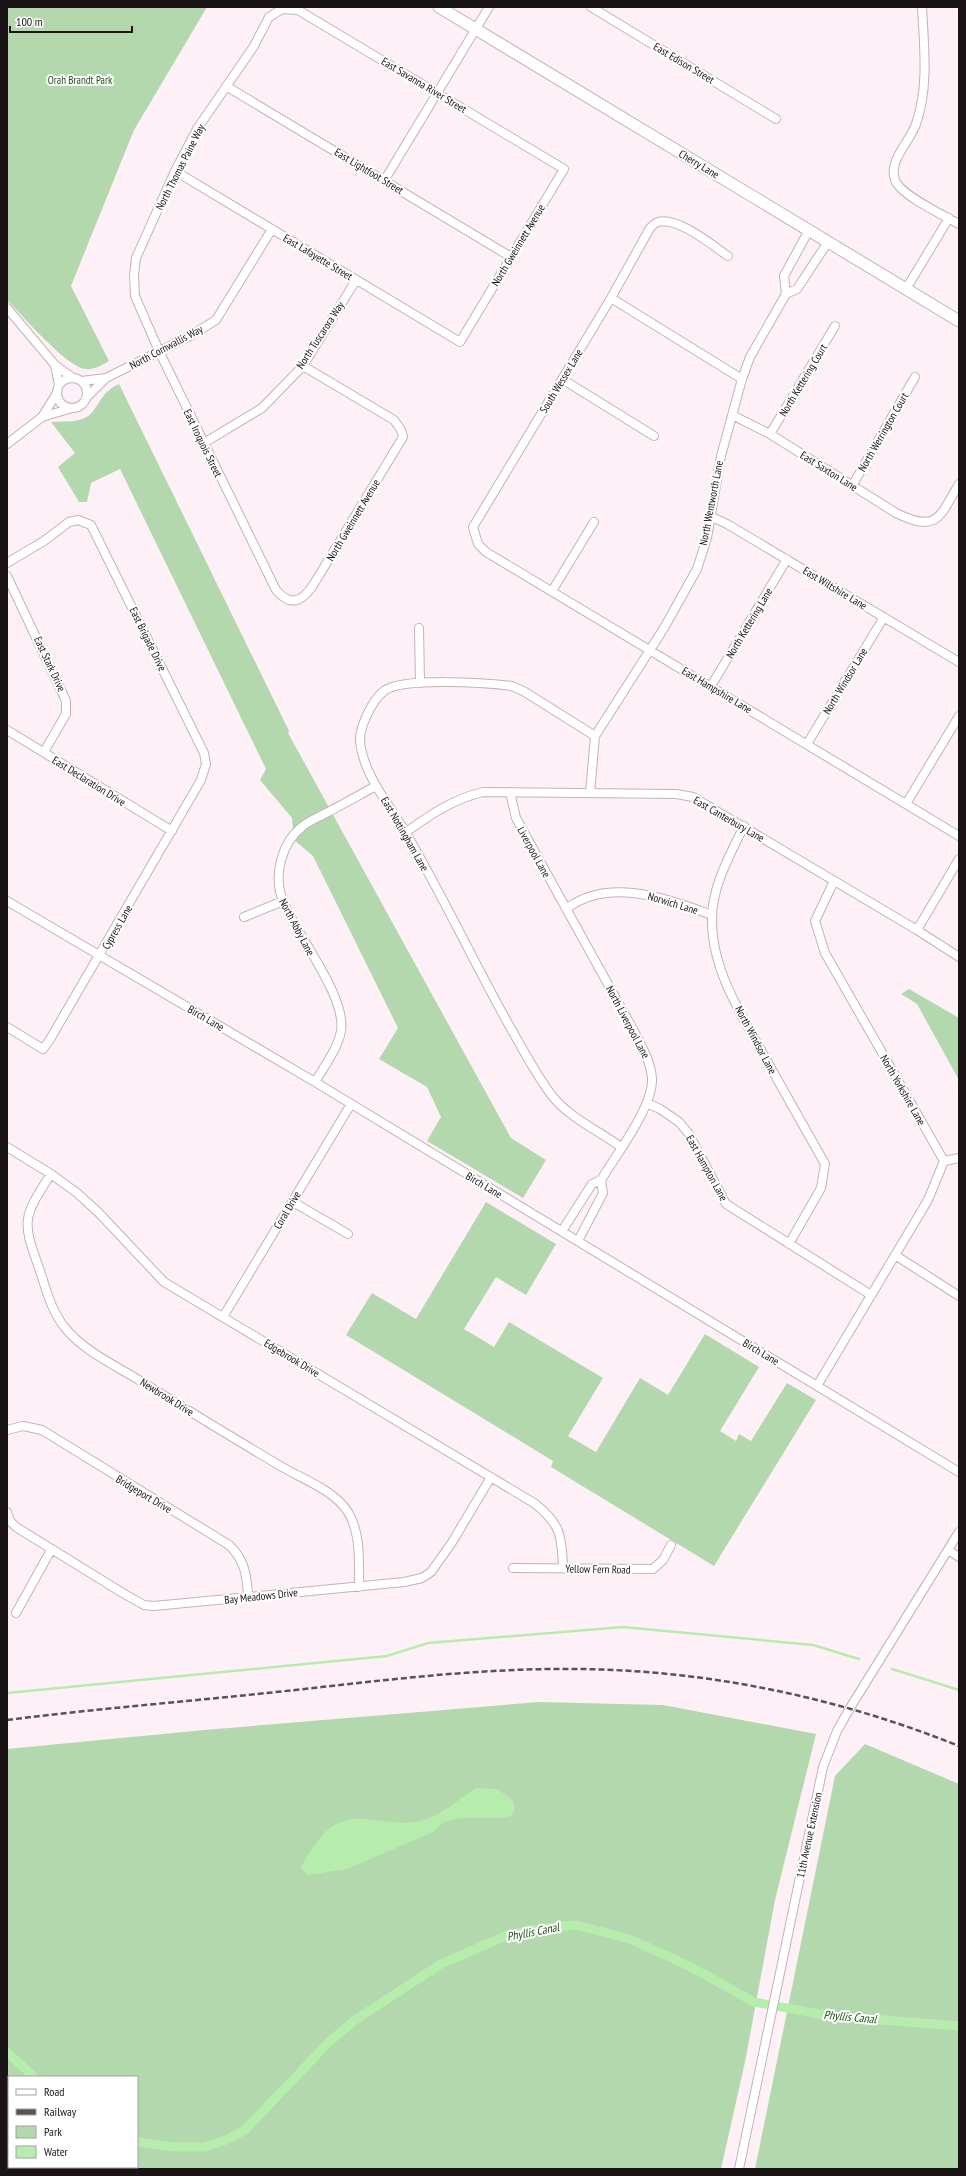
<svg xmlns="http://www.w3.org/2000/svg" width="966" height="2176" font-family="'PT Sans Narrow',sans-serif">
<rect width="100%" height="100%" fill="#fdf0f7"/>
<path fill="#b4d8ad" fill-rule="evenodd" d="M7,7H207L134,130L71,286L109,361C102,365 94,370 86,369C67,368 22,315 7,300Z
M119,384L289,731L288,733L511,1138L546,1160L523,1198L427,1141L441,1117L427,1087L379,1059L398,1028L313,856L294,840L292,818L260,780L266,769L120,469L91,483L87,502H79L58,467L75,453L51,422C62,421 74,423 85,418C99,411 98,393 119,384Z
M909,989L959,1018V1080L917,1004L901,994Z
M486,1202L556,1244L526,1295L496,1277L464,1329L494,1347L509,1322L603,1378L568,1436L596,1452L640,1378L668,1395L705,1334L759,1367L720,1431L736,1441L739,1434L751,1441L787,1383L816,1400L714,1566L551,1467L553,1461L346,1335L372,1293L416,1319Z
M539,1702L663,1705L816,1734L775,1900L745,2062L721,2169H7V1749L204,1730ZM9,2077H137V2167H9Z
M865,1744L959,1784V2169H755L835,1776Z"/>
<path fill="#b7edac" d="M476,1788L497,1789L513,1800L515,1810L511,1816C494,1821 463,1814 445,1822C441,1823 436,1829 433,1832L347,1869L308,1875L301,1868C305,1858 311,1850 317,1842C349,1798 383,1832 424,1820C440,1816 462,1797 476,1788Z"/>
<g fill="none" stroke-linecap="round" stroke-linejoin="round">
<path stroke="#b7edac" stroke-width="2.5" d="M892,1669L959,1690
M7,1693L387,1656L428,1643L623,1627L813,1645L859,1659"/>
<path stroke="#b7edac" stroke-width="9" d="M7,2052L34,2077
M137,2142L174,2147H204L226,2140L245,2130L329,2042L355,2020L441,1964L508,1935L539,1929L576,1925L630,1939L691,1967L754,2002L831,2016L959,2026"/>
<defs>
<path id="minor" d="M591,7L776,119
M922,7C924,46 929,87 916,124C910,142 888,160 895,180C900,195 945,216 959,224
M226,86L511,257
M175,171L460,342L564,169L298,10L282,9L269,17L254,46L197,129L175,171L136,258L134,275L135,296L159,351L276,590C290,606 300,603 312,587L403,437L401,430L394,420L303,366
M384,181L489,7
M728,256C712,245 677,216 658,222C655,223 652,226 650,228L611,298L473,527L478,544L486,552L959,836
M906,289L949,218
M786,294L797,289L828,242
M611,298L742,379
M7,308L55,365L73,378
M55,365L59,385
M57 393a15 15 0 1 1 30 0a15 15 0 1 1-30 0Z
M106,378L190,336L216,320L272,229
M562,379L654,436
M82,381L106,378L86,398
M732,415L770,434L896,513C937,533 939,518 959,484
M42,417L72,408
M770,434L835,326
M204,443L262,408L303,366L356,280
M7,444L42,417L57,393
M852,486L915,377
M710,516L727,524L959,662
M7,563L44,541L69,522L78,520L91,525L204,753L206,764L201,780L49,1041L43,1049L7,1027
M7,576L66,701V714L44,752
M552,591L594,522
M419,628L420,683
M711,686L787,559
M7,730L172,831
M595,736L525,692L512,686C487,683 402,677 384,691C372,700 359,728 360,742C364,776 389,804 406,833C443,896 474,963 510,1027C524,1051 536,1075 553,1097C570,1118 599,1131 621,1147
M807,744L884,617
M510,792L516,818L635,1033C642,1047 651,1062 652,1079C653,1107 616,1155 601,1180L592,1184L562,1231
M590,793L595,736L664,628L697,569L707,538L721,456L742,379L750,357L786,294L784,276L809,230
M906,804L959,716
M744,826C730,855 711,888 712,921C712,972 744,1019 768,1063C787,1097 806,1130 825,1164L821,1188L789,1244
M406,832C430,815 453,799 483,792L676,794L693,797L917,930L959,957
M7,901L315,1082L959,1472
M566,909C609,876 667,899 712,915
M244,917L283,901
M917,930L959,859
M315,1082C324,1067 338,1048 341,1031C347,997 296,934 283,901C273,876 281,843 303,826C309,821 317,818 324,814C342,805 359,795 376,786
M647,1103L660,1109L679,1122L689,1134L726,1204L871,1295
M7,1147L51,1174L77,1193L98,1212L164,1282L534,1503C560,1523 562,1535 563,1568
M944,1161L959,1158
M51,1174C20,1221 23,1222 41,1274C47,1293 53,1314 66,1329C85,1352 117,1366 142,1382C189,1411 235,1439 282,1467C303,1479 335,1491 348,1512C361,1533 359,1563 359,1587
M293,1202L348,1234
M578,1241L603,1193L601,1180
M895,1255L959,1296
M223,1317L351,1104
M817,1386L928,1200L944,1161L825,953L815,921L834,881
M7,1430L23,1426L42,1430L229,1545C245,1560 247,1576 248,1597
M7,1512L10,1521L16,1527L126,1595L144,1605L154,1606L404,1582L422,1578L431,1572L451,1544L491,1477
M948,1550L959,1557
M513,1568L653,1569L663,1560L671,1545
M16,1613L51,1550
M739,2169L823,1767L837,1731L850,1708L959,1532"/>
<path id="major" d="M439,7L959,321"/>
</defs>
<use href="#minor" stroke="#c5b1bb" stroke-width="10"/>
<use href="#major" stroke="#c5b1bb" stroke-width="13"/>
<use href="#minor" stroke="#fff" stroke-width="8"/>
<use href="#major" stroke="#fff" stroke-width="11"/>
<path stroke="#595155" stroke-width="2.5" stroke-dasharray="6 3" stroke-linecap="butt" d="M7,1720C94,1709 181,1702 267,1693C362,1683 457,1670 552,1669C692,1667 829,1694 959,1746"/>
</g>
<g text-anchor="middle" stroke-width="4" stroke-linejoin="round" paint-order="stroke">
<g font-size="11" fill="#1b1417" stroke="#fff">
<text transform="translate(684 63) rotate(31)" y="4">East Edison Street</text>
<text transform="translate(424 85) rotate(31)" y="4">East Savanna River Street</text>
<text transform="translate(699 164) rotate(31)" y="4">Cherry Lane</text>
<text transform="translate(180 167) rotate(-63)" y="4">North Thomas Paine Way</text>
<text transform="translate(369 171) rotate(31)" y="4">East Lightfoot Street</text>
<text transform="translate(518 245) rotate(-59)" y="4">North Gweinnett Avenue</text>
<text transform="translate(318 257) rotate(31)" y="4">East Lafayette Street</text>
<text transform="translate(320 335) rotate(-57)" y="4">North Tuscarora Way</text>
<text transform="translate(166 347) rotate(-28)" y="4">North Cornwallis Way</text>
<text transform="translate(803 380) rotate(-59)" y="4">North Kettering Court</text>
<text transform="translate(561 381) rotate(-59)" y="4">South Wessex Lane</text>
<text transform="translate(883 432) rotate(-60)" y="4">North Werrington Court</text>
<text transform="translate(203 443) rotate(64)" y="4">East Iroquois Street</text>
<text transform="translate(829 471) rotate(32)" y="4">East Saxton Lane</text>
<text transform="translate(711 503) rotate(-79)" y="4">North Wentworth Lane</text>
<text transform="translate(353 520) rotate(-59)" y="4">North Gweinnett Avenue</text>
<text transform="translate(835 588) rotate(31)" y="4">East Wiltshire Lane</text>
<text transform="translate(749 623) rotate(-59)" y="4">North Kettering Lane</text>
<text transform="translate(148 639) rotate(64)" y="4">East Brigade Drive</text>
<text transform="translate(50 664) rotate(65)" y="4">East Stark Drive</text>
<text transform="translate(845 681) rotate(-59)" y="4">North Windsor Lane</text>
<text transform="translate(717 690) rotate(31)" y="4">East Hampshire Lane</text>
<text transform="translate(89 781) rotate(32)" y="4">East Declaration Drive</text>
<text transform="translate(729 819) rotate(30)" y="4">East Canterbury Lane</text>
<text transform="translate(405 834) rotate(60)" y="4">East Nottingham Lane</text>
<text transform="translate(534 852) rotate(61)" y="4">Liverpool Lane</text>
<text transform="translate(673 903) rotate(17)" y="4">Norwich Lane</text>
<text transform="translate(117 927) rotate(-60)" y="4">Cypress Lane</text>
<text transform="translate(297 927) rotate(62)" y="4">North Abby Lane</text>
<text transform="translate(206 1018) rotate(30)" y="4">Birch Lane</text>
<text transform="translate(628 1022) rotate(62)" y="4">North Liverpool Lane</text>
<text transform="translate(756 1040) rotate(62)" y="4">North Windsor Lane</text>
<text transform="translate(903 1090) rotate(60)" y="4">North Yorkshire Lane</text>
<text transform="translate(707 1168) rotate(61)" y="4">East Hampton Lane</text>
<text transform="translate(484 1185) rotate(31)" y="4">Birch Lane</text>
<text transform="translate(287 1210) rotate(-59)" y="4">Coral Drive</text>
<text transform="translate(761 1352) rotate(31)" y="4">Birch Lane</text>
<text transform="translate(292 1358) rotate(31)" y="4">Edgebrook Drive</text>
<text transform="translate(167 1397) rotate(32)" y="4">Newbrook Drive</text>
<text transform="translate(144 1494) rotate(31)" y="4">Bridgeport Drive</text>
<text transform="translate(598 1569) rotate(1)" y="4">Yellow Fern Road</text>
<text transform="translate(261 1596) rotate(-6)" y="4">Bay Meadows Drive</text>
<text transform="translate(809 1835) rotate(-78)" y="4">11th Avenue Extension</text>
</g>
<g font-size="11" fill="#1f5113" stroke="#fff">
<text x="80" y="84">Orah Brandt Park</text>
</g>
<g font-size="12" font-style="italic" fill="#1e5012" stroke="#fff">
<text transform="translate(533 1932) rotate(-11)" y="4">Phyllis Canal</text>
<text transform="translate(850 2017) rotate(5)" y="4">Phyllis Canal</text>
</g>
</g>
<rect width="966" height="2176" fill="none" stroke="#1b1417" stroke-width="16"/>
<rect x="8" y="2076" width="130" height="92" fill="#ffffff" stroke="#a4a1a2"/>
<rect x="16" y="2089" width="20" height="6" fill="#ffffff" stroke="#a4a1a2"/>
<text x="44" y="2096" font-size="12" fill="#1b1417">Road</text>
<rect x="16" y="2109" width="20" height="6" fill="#595155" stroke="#a4a1a2"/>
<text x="44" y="2116" font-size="12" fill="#1b1417">Railway</text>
<rect x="16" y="2126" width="20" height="12" fill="#b4d8ad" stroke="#a4a1a2"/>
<text x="44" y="2136" font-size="12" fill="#1b1417">Park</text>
<rect x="16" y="2146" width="20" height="12" fill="#b7edac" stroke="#a4a1a2"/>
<text x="44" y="2156" font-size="12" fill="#1b1417">Water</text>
<path d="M10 26v6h122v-6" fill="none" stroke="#1b1417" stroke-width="2"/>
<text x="16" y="26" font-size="12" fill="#1b1417" stroke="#ffffff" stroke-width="3" paint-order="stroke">100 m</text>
</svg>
